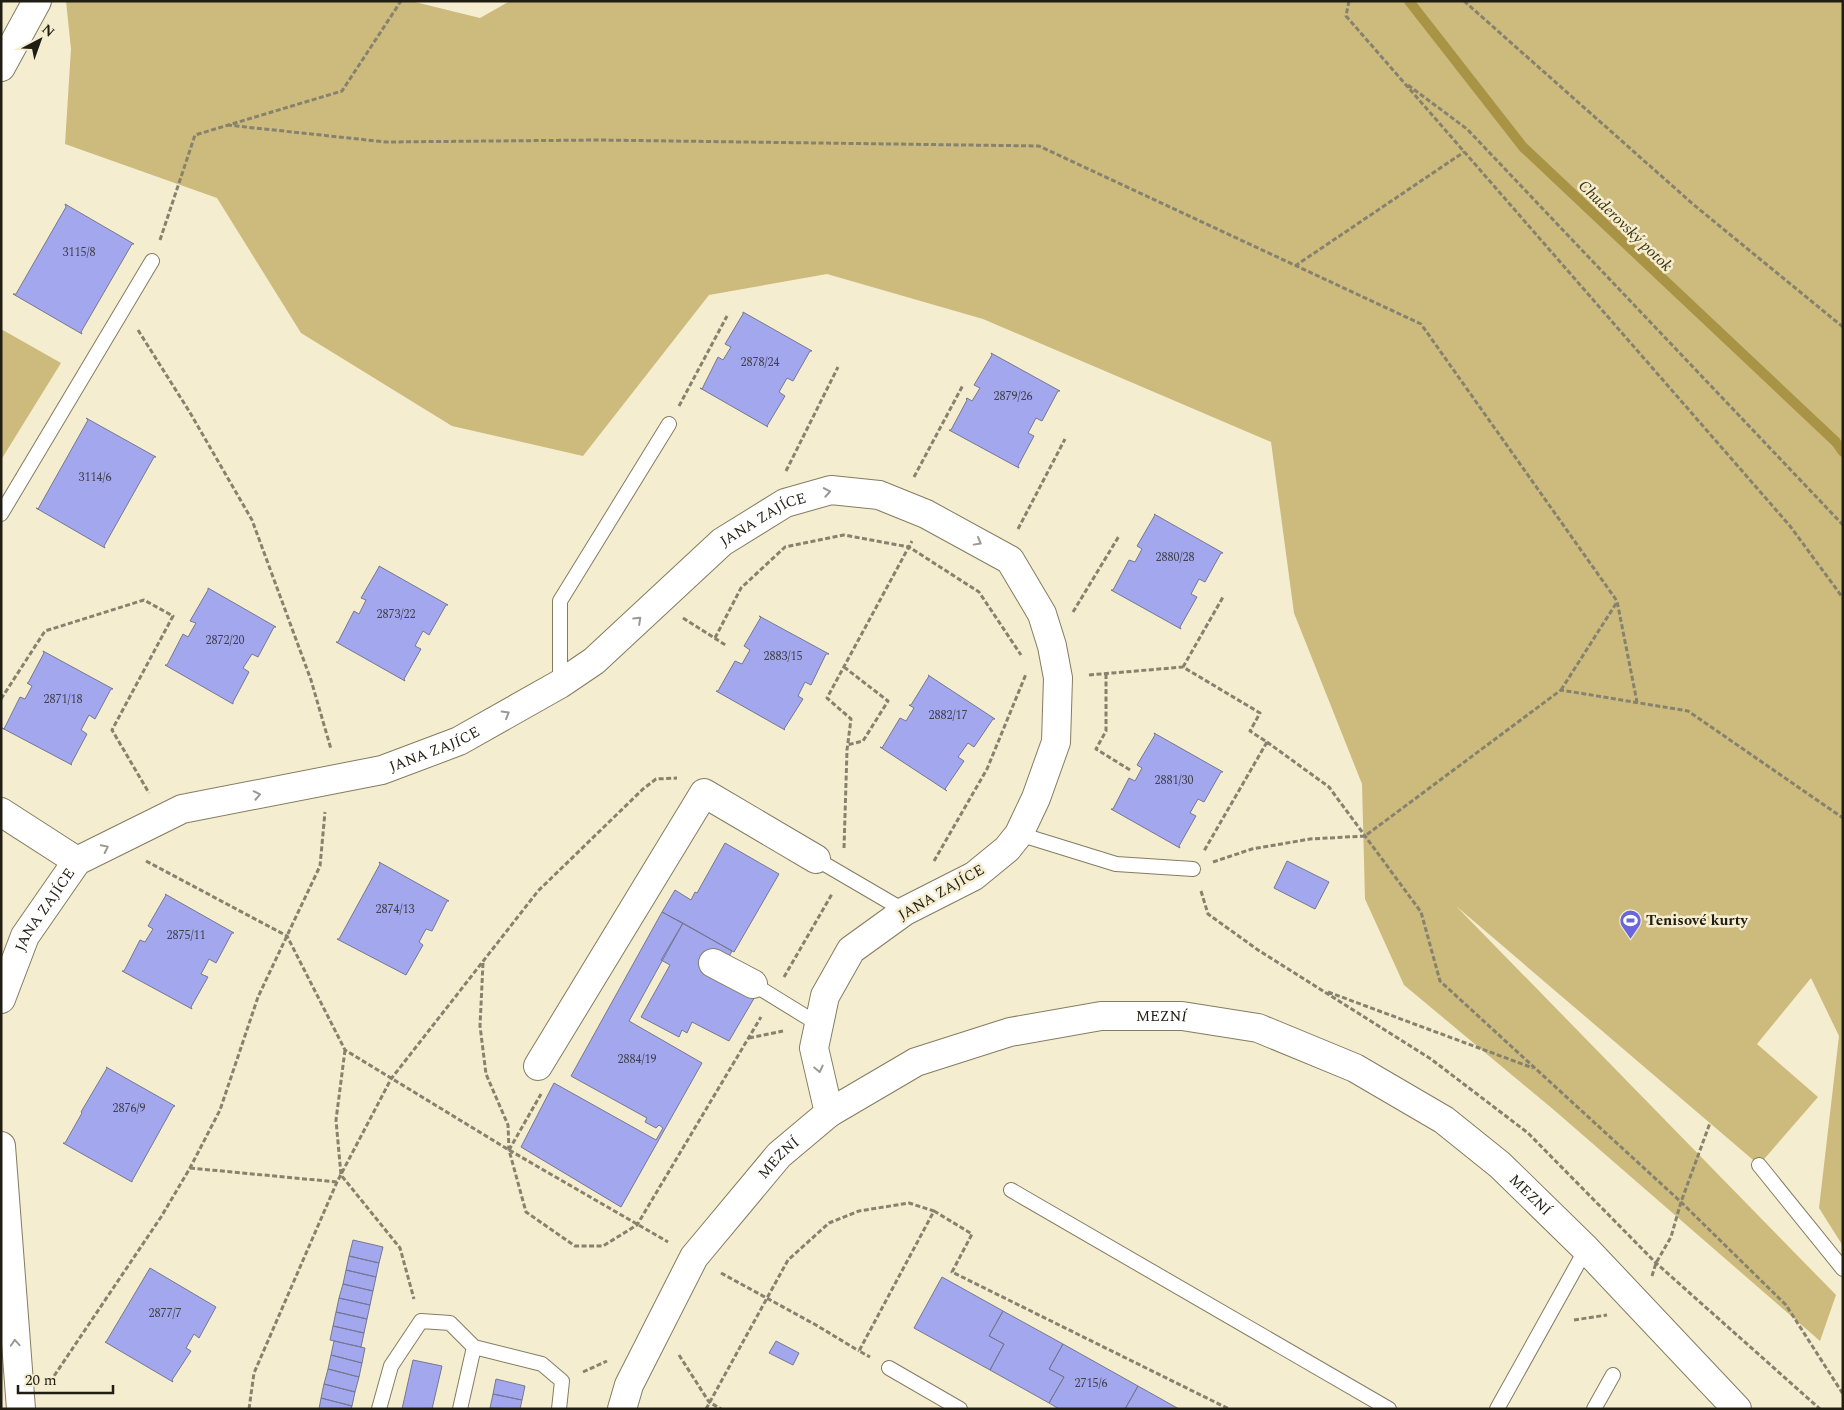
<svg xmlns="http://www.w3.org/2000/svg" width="1844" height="1410" font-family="Spectral,serif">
<rect width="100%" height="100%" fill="#f5edcf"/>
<path fill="#ccbb7c" d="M66,1H411L480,18L510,1H1843V1246L1819,1208L1839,1036L1811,978L1757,1044L1818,1097L1759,1165L1456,906L1836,1295L1820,1341L1554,1110L1404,985L1365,899L1362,784L1294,613L1271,442L983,319L827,274L709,295L583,456L452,426L301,333L217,198L65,144L71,49Z
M1,329L61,363L1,460Z"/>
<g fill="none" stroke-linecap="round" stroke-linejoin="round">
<path stroke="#a99446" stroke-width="10" d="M1409,1L1523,147L1836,442L1843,452"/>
</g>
<path fill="#a3a8ee" stroke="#757791" d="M65,204L134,244H132L81,332L82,334L13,294H16L66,207Z
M743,312L812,351H810L793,381L787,378L779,392L785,396L767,426L768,427L700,388L702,389L718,357L723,360L731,347L725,344L743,314Z
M991,353L1060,391H1058L1042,421L1036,418L1028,433L1034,436L1018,466L1019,468L949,430H951L967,400L966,399L967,398L972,401L980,388L974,385L992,355Z
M86,418L156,457H154L104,546L105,548L36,508L38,509L88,420Z
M1154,514L1223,553H1221L1205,582L1199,579L1191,594L1197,597L1180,627L1181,629L1111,590H1113L1129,560L1135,562L1142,549L1137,546L1155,515Z
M379,566L448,605H446L429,635L423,631L415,646L421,649L404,679L405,681L336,642H338L354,611L359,614L366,600L361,598L379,567Z
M208,588L276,627H274L258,657L252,654L243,668L249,672L233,702V704L165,665H167L183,634L188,637L196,623L190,621L208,590Z
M759,616L829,654H826L811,685L805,682L798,696L803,699L784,729L785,730L716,691H718L735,661L742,664L750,650L744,646L761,617Z
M43,651L113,689H111L95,719L89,715L81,730L87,734L71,764L72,765L2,728L4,729L20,697L25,699L32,686L27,683H28L44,653Z
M928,675L995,719H993L974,747L968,743L958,757L964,761L945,789L947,791L880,747L882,748L900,718L906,721L914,708L909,705H911L929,676Z
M1154,733L1223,772H1221L1204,802L1198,799L1190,813L1196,816L1179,846L1180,848L1111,809H1113L1129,778L1135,781L1142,768L1137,765L1155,735Z
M725,843L779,874L734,952L662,912L675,890L691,900L695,892L697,893Z
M1287,861L1329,882L1315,909L1274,888Z
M379,862L449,901H447L432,931L426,929L419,942L423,945L406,975L337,939H339L380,864Z
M165,894L234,933H232L216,963L209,959L201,974L208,977L191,1007L192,1009L122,971H124L140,940L145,942L153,929L148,926L166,895Z
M662,912L683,923L629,1021L702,1063L621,1207L521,1147L554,1083L656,1140L663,1128L659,1125L656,1128L645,1122L647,1118L571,1076Z
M683,923L732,951L720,973L756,995L729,1041L692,1022L687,1033L682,1030L679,1037L641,1017L670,965L661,960Z
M106,1067L175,1106L173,1107L132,1181V1182L63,1143H65L82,1113L81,1112L107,1068Z
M353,1240L383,1247L379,1263L349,1256Z
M349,1256L379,1263L376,1277L346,1270Z
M150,1268L216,1307L199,1338L194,1334L186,1348L191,1351L172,1380L173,1382L105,1342H106Z
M346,1270L376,1277L373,1291L343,1284Z
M942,1277L1003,1311L989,1336L1004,1344L990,1370L914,1328Z
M343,1284L373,1291L370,1305L339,1298Z
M339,1298L370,1305L367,1319L336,1312Z
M1003,1311L1063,1344L1049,1369L1064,1377L1049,1403L990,1370L1004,1344L989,1336Z
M336,1312L367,1319L364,1333L333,1326Z
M333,1326L364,1333L361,1347L330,1340Z
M334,1341L365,1348L362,1363L331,1355Z
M776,1341L799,1353L793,1365L769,1353Z
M1063,1344L1138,1386L1125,1409H1059L1049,1403L1064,1377L1049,1369Z
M331,1355L362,1363L359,1377L328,1369Z
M413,1360L442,1366L432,1409H402Z
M328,1369L359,1377L355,1392L324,1384Z
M496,1379L525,1386L522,1400L493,1394Z
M324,1384L355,1392L352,1406L321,1398Z
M1138,1386L1179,1409H1125Z
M493,1394L522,1400L520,1409L490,1408Z
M321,1398L352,1406L351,1409H319Z"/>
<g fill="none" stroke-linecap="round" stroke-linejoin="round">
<defs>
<path id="service" d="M1,514L152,261
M560,684V601L669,424
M1019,834L1116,864L1193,869
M816,859L905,911
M753,984L818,1024
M1759,1165L1843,1269
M1011,1190L1389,1409
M474,1347L542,1364L562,1381L559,1409
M889,1368L960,1409
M379,1409L391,1366L421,1321L450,1323L474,1347L460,1409
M1497,1409L1586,1249
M1594,1409L1613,1375"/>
<g id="minor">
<path d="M1,67L37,1"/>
<path d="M1,812L77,861"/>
<path d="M713,963L753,984"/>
<path id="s1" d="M1,999L25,936L77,861L182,809L382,770L459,741L560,684L594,661L722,542L785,503L831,490L879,495L926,514L1010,560L1042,614L1052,646L1058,678L1056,742L1036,798L1019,834L1007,849L974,876L905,911L851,950L825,996L814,1048L829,1113"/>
<path d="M538,1066L704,793L816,859"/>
<path d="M1,1146L21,1409"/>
<path id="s2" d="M622,1409L629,1385L694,1257L779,1155L829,1113L916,1062L1010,1032L1101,1016H1182L1258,1028L1355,1068L1444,1120L1500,1165L1586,1249L1737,1409"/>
</g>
</defs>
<use href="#service" stroke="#847c62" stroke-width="16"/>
<use href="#minor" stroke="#847c62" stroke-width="30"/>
<path stroke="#87826e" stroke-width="3" stroke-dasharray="5 2.5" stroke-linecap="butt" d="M1349,1L1346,16L1790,526L1843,598
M1464,1L1694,205L1843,327
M1408,85L1467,129L1843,525
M227,125L386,142L598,140L1039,146L1421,324L1617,601L1637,702
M160,240L195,135L342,91L401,1
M1295,266L1464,152
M138,330L189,411L252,520L311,680L331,749
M679,406L727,316
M786,471L838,367
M914,477L963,385
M1018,529L1065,439
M1073,612L1119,536
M683,618L727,646
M715,638L741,588L785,547L844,535L909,547L979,592L1021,655
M844,667L888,701L863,741L847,745
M1183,667L1223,597
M1106,674V731L1096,749L1130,770
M1089,675L1183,667L1260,713L1250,731L1267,742L1204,851
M1561,690L1617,602
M1,699L45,631L144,600L173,616L112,730L149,793
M1267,742L1329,787L1421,912L1440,981L1681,1202L1786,1305L1843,1394
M844,848L847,750L851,719L827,698L912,541
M146,861L287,936L345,1050L509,1150L668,1242
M934,861L987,769L1026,674
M1213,862L1252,849L1310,839L1365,836L1561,690L1688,711L1843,818
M1201,891L1208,914L1258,950L1431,1059L1528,1133L1656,1263L1820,1409
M483,963L480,1026L486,1074L508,1125L509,1150L526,1212L575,1246H603L637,1225L761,1017
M784,977L832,894
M1328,992L1533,1068
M749,1038L783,1031
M345,1050L336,1120L341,1175L400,1248L414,1299
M509,1150L541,1094
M190,1168L337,1182
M934,1211L972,1234L952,1272L1229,1409
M721,1273L816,1325L859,1351
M1652,1276L1656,1263L1671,1237L1681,1202L1710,1123
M1574,1320L1607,1315
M679,1355L709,1402L721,1409
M583,1372L607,1361
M50,1382L161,1217L190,1168L220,1110L258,997L320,866L325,812
M249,1409L254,1373L337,1182L391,1079L538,891L643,789L656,779L677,778
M706,1409L788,1260L829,1223L859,1211L909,1203L934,1211L859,1351L870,1357"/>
<use href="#service" stroke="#fff" stroke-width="14"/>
<use href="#minor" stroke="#fff" stroke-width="28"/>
</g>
<defs><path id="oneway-chevron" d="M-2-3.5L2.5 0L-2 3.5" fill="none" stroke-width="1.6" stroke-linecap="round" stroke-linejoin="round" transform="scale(1.25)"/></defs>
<g stroke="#9b9994">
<use href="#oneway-chevron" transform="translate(827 492) rotate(-10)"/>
<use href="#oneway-chevron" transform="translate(978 542) rotate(29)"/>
<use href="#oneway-chevron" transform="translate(638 620) rotate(-43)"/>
<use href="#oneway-chevron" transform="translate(506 714) rotate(-30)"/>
<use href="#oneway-chevron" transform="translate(257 795) rotate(-11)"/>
<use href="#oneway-chevron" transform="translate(105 848) rotate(-26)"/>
<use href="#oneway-chevron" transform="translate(819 1069) rotate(77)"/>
<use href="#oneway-chevron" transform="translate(15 1343) rotate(-94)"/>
</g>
<defs>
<symbol id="stadium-pin" viewBox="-11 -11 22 30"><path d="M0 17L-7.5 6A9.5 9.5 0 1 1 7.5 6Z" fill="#6965df" stroke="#f5edcf"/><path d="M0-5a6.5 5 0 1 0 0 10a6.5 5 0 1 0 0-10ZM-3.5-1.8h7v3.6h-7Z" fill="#fff"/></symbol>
</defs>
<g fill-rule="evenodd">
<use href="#stadium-pin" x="1618" y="908" width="25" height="34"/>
</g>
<g text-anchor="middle" stroke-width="5" stroke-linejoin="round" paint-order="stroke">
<g font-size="12" fill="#414049">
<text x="79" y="256">3115/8</text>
<text x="760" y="366">2878/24</text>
<text x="1013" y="400">2879/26</text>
<text x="95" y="481">3114/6</text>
<text x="1175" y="561">2880/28</text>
<text x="396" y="618">2873/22</text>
<text x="225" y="644">2872/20</text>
<text x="783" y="660">2883/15</text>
<text x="63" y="703">2871/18</text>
<text x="948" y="719">2882/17</text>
<text x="1174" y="784">2881/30</text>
<text x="395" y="913">2874/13</text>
<text x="186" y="939">2875/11</text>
<text x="637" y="1063">2884/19</text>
<text x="129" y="1112">2876/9</text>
<text x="165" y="1317">2877/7</text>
<text x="1091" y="1387">2715/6</text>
</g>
<g font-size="15" fill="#201d12" stroke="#f5edcf">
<text dy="5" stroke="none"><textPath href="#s1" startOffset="941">JANA ZAJÍCE</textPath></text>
<text dy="5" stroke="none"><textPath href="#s1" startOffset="536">JANA ZAJÍCE</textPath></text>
<text transform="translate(941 892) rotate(-30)" y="5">JANA ZAJÍCE</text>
<text dy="5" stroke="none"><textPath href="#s1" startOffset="100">JANA ZAJÍCE</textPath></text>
<text dy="5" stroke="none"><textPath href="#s2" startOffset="719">MEZNÍ</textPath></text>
<text dy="5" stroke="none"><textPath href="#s2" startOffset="299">MEZNÍ</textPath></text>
<text dy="5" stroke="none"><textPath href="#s2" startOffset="1139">MEZNÍ</textPath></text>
</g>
<g font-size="15" font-weight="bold" fill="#201d12" stroke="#f5edcf" text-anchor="start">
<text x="1646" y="925">Tenisové kurty</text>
</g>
<g font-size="16" font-style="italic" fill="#3d3411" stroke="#f5edcf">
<text transform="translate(1626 225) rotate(44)" y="6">Chuderovský potok</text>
</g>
</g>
<rect width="1844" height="1410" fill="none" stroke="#201d12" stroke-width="5"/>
<g transform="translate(40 40) rotate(41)" stroke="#f5edcf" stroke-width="4" paint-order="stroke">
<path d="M0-4L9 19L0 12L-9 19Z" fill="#201d12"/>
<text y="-8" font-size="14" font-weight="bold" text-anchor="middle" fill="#201d12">N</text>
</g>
<path d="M18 1385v8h95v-8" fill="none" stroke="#201d12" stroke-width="2.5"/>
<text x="25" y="1385" font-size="15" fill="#201d12" stroke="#f5edcf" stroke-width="4" paint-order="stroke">20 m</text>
</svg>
